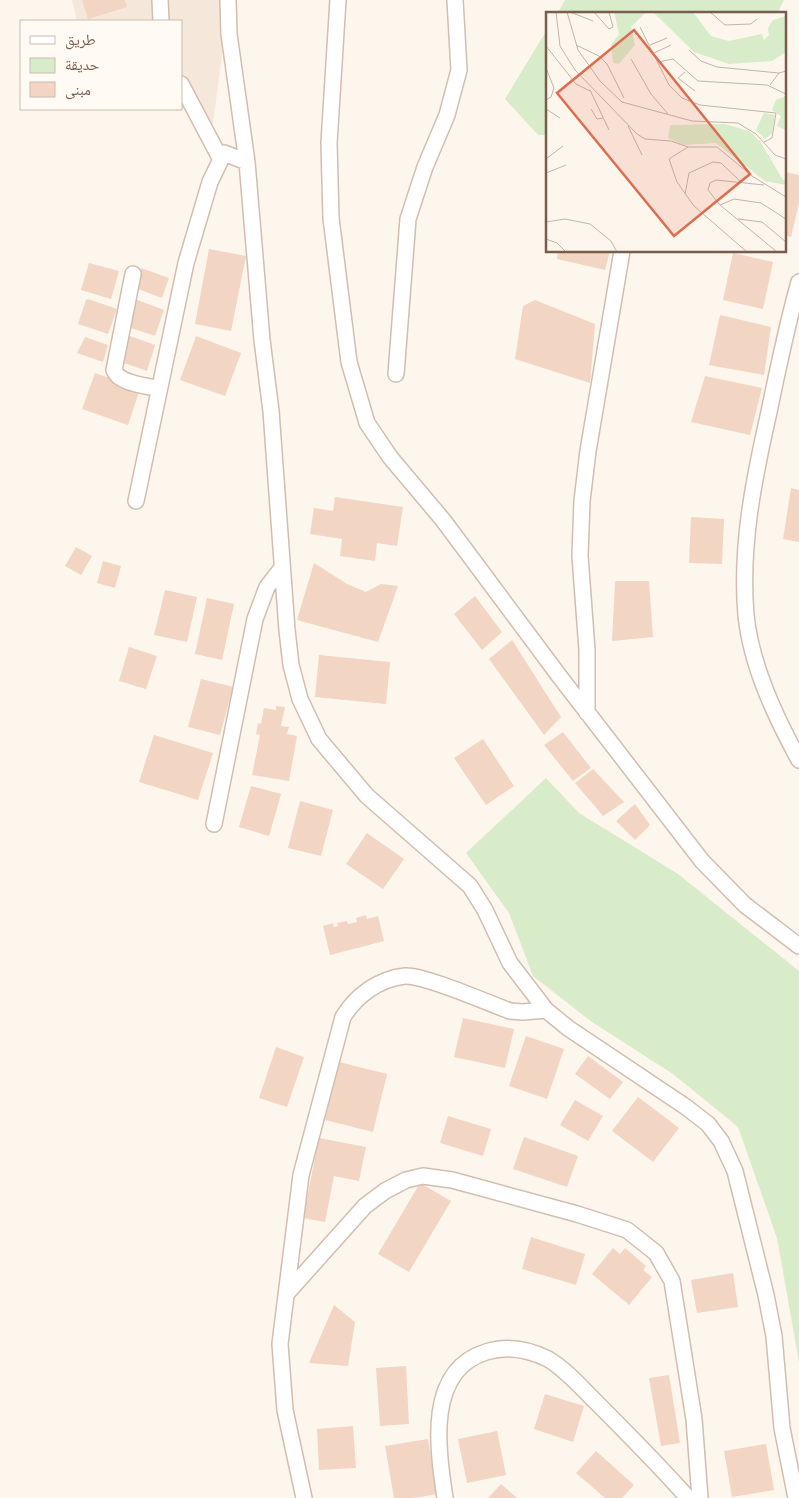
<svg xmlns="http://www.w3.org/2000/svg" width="799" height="1498" font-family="Poppins,'Noto Naskh Arabic',sans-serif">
<rect width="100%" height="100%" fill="#fdf6ec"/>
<path fill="#f5e8da" d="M72,0H229L211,139L191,104L181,68V21H77Z"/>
<path fill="#d8ecc9" d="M565,0H784L777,14H557Z
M548,28V135H538L505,99Z
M546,778L579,813L678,874L799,971V1362L777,1238L738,1127L673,1074L592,1022L533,976L509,913L466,853Z"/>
<path fill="#f3d5c3" d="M82,0H125L127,7L88,19Z
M785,172L799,175V203L791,237L785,235Z
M209,249L246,256L231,331L195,324Z
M558,251H610L605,270L557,259Z
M733,253L773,262L763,309L723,300Z
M89,263L119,271L111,299L81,290Z
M141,268L169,278L162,298L133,287Z
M88,299L117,309L108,334L78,324L86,300Z
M135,299L164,310L155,336L125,326Z
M535,300L595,324L590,383L515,359L523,306Z
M720,315L771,327L764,375L709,365Z
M127,335L155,345L147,371L118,361Z
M196,336L241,353L225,396L180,380Z
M85,337L108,345L103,362L77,353Z
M95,373L140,389L128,425L82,409Z
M705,376L762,388L750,435L691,422Z
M791,488L799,490V542L783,539Z
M335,497L403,507L397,546L377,543L375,561L340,556L342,539L310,534L314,508L333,511Z
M691,517L724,519L722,564L689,563Z
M76,547L92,556L81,575L65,566Z
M103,561L121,566L115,588L97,583Z
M314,563L347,584L366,592L381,584L398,586L378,642L297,620Z
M615,581H649L653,637L612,641Z
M165,590L197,597L187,642L154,635Z
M475,596L502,632L482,650L454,614Z
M207,598L234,604L222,660L195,654Z
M512,640L561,717L544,735L489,659Z
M129,647L157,656L146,689L119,681Z
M319,655L390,662L386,704L315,697Z
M201,679L233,687L220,735L188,727Z
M276,706L285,707L281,726L289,727L287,734L297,736L289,781L252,775L260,735L256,734L258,723L261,724L264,708L276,710Z
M563,732L591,768L573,781L544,745Z
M154,735L213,753L198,800L139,782Z
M483,739L514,786L486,805L454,758Z
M593,769L624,802L603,816L575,783Z
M251,786L281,794L269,836L239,827Z
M300,801L333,810L321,856L288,848Z
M635,804L650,825L635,840L616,821Z
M367,833L404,859L383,889L346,864Z
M366,915L367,919L378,916L384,941L330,955L323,926L333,923L334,927L338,926L337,923L347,921L348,924L357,922L356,918Z
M463,1018L514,1029L505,1068L454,1057Z
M526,1036L564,1049L547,1099L509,1086Z
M276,1047L304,1057L287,1107L259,1098Z
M588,1056L623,1082L610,1099L575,1074Z
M339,1062L387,1074L373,1132L325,1120Z
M638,1097L679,1128L653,1162L612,1131Z
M575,1100L603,1116L588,1141L560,1125Z
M448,1116L491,1129L483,1156L440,1143Z
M524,1137L578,1156L567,1187L513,1169Z
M319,1138L366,1147L359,1181L334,1176L325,1222L303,1218Z
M420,1183L451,1201L409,1272L378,1254Z
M531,1237L585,1254L576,1285L522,1269Z
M613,1248L620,1254L625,1248L646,1266L643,1270L652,1277L629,1305L592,1274Z
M733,1273L738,1307L697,1313L691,1280Z
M334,1305L355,1322L348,1366L309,1363Z
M406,1366L409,1424L380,1426L376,1368Z
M669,1375L680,1443L661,1446L649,1378Z
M545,1394L584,1406L573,1442L534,1429Z
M353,1426L356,1468L319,1470L317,1429Z
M497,1431L506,1475L467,1483L458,1439Z
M428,1439L437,1494L414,1498H394L385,1446Z
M766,1444L774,1490L732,1497L724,1451Z
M596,1451L634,1485L622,1498H605L576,1473Z
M501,1484L517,1498H488Z"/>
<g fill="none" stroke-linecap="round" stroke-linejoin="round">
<defs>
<path id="minor" d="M160,0L161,21
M228,0L229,34L247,162L262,340L271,411L287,630L291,665L300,699L319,739L367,796L470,886L485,910L510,963L546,1010L568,1028L686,1107L708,1124L721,1141L735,1171L766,1295L774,1336L782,1428L796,1498
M338,0L329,143L331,218L349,362L367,423L390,457L443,520L560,677L702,861L745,905L799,946
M181,84L220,158
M133,274L114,370C119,384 145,385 159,389
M799,282C787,325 778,368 769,412C754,478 740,546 746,615C751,665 775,716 799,760
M396,374L408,219L425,167L447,115L459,70L455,0
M136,501L186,263L210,182L224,153L247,162
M587,713V650L580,556L582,501L588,451L622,251
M214,824L255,619L267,587L281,569
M288,1292L365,1206L385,1191L406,1180L423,1176L452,1180L577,1214L627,1230L656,1253L672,1281L694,1419L700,1498
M304,1498L285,1410L280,1344L301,1175L343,1017C356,996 378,979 405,976C425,975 488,1003 510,1011L523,1012L546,1010
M445,1498C438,1450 425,1371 486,1352C508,1345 528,1349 548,1359C565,1369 580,1386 594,1400C626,1432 658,1464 688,1498"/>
</defs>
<use href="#minor" stroke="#d1beb0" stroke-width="18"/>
<use href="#minor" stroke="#fff" stroke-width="15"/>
</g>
<g transform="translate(546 12)">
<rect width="240" height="240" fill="#fdf6ec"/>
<path d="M68,0H100L85,15L89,33L73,52L67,51L65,33L73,22ZM107,0H147L165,24L183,29L216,22L218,28L223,23L222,16L227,8L240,4V40L226,49L183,52L148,40ZM240,84V118L231,114L235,104L226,98L230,88ZM218,101L229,103L226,121L219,127L210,118ZM179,112L203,119L214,129L237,168L240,167V173L219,169L170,131L138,133L122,126L124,113Z" fill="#d8ecc9"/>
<path fill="none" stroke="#c5b3a7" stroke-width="1" d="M10,0L14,34L29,58L91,122L99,127L125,129L142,135H171L206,164L240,185M21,0L32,38L54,69L76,90L146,109L192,111L210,122L229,143L240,147M24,0L47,9M48,0L63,17L67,15L63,0M164,0L179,13L205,12L211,7M94,15L123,73L136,86L154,93L230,101L226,126L218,130M30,33L53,44L61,52L78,86M104,33L121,26M0,34L30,72L44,79M143,38L155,49L171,55L233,61M108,41L125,33M85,47L105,82L122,102M112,50L127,47L152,69L221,73L240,82M0,56L8,76L5,85L0,88M139,60L132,66L149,79M224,73L233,61L240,59M44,78L63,118M0,97L14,106M45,97L51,107L57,106M82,114L96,143M142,135L123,147L131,170L148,194L201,240M0,147L17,134M0,161L20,153M218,173L170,168L164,171L162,178L174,193L231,240M139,182L143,161L167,150L175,151L195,170M174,193L188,187L215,191L240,207M192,207L216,210L240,230M0,210L19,207L44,212L65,229L71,240M0,227L11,231L20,240"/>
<path fill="#dc6d51" fill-opacity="0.15" stroke="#dc6d51" stroke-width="2.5" d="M88,18L204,162L128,224L11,81Z"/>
<rect width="240" height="240" fill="none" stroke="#7a5c4d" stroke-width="2.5"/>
</g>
<rect x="20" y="20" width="162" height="90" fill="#fffaf3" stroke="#cabbb1"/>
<rect x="30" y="36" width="25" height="8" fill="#ffffff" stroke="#cabbb1"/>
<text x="65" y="45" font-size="15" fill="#7a5c4d">طريق</text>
<rect x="30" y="58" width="25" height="15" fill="#d8ecc9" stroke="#cabbb1"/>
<text x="65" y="70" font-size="15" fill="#7a5c4d">حديقة</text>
<rect x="30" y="82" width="25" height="15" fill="#f3d5c3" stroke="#cabbb1"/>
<text x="65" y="95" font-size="15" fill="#7a5c4d">مبنى</text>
</svg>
